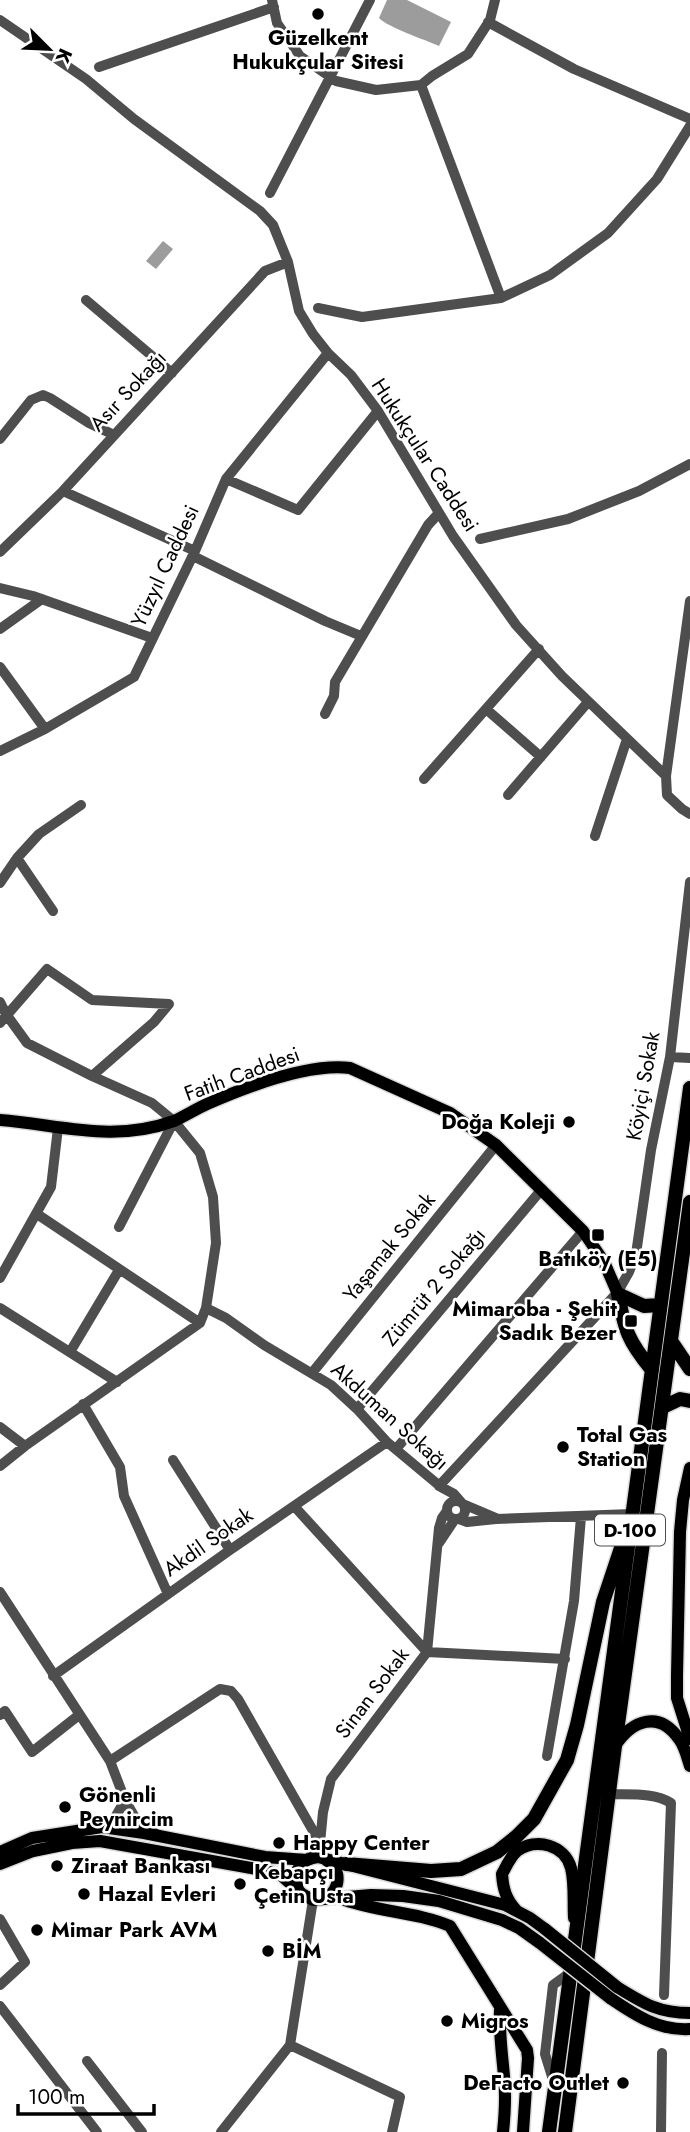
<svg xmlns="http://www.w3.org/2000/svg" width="690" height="2132" font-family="Jost,sans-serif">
<rect width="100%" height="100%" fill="#fff"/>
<path fill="#9c9c9c" d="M387,0H407L451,22L439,46C426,40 387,27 379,18Z
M163,241L173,249L156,269L146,261Z"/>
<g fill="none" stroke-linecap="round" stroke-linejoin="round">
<defs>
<path id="major" d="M0,1120C61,1125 113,1143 174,1121C185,1116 196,1109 207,1104C246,1087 309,1063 350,1068L450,1113L496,1145L583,1231L604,1262L618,1294
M690,1468L683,1500L680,1532L677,1675V1698L690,1739
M615,1746C632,1720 659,1710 679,1739C685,1747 687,1757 690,1766
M0,1852L32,1838L102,1827L144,1833L265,1857L307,1860
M0,1864L33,1851L72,1843L100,1841L262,1870L281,1875L302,1894L313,1900L371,1895L403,1896L439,1901L502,1920L519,1928L540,1943
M298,1889C292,1872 300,1859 318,1857L505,1905L530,1918L545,1929
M326,1898C341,1888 342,1870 326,1860
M345,1900C379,1912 417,1912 450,1926L527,2050L528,2058L523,2132
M516,1910C506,1899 503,1889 502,1874C506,1867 510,1857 517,1851C536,1837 565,1845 571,1868C575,1884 573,1902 574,1918
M617,1987C643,2003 658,2013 690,2013
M610,1998C635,2015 659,2031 690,2029
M500,2010C499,2033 502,2053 504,2076C506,2095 505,2113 503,2132"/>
<path id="highway" d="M618,1294C625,1331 628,1341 652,1370
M618,1294L644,1306L660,1305
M671,1341L690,1369
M663,1407L680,1399L690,1401
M346,1864L431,1871L461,1869L497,1852L517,1836L534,1819L567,1760L577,1725L603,1602L621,1548
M549,2132L690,1088
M565,2132L615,1746L690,1202"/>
</defs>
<use href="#major" stroke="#dbdbdb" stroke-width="15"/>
<use href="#highway" stroke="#dbdbdb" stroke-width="17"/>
<path stroke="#4e4e4e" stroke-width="10" d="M272,0L277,23L300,56L336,81L376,90L421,85L432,76L468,54L490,20L495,0
M0,20L86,79L134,119L260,211L273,225L288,262L299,311L313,334L328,353L351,375L378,411L453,536L516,625L562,676L666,776L667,795L682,809L690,814
M488,22L574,69L690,119
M99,67L274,7
M421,85L501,298
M270,193L370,0
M86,300L172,373
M318,308L362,317L501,298L550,275L608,233L657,179L690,126
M0,439L31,400L43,395L50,398L89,423L114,435
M226,479L298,510L378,411
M63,491L195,551
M480,539L568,519L639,491L690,464
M0,552L63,491L265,271L288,262
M193,556L325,621L361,636
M0,588L33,596L152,638
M0,629L42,599
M0,667L45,729
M486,709L541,757
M325,714L334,696L335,682L428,525L439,513
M0,751L45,729L134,677L195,551L226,479L328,353
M666,776L690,601
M424,779L539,649
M508,795L588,702
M595,836L627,739
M17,858L53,911
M0,883L17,858L39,834L81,805
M0,1002L6,1014L27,1043L92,1076L152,1103L174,1121L200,1153L213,1197L216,1243L206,1308L200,1323L25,1446L0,1466
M0,1023L47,969L92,1000L169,1004L154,1022L92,1076
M670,1057L690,1058
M37,1214L200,1323
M119,1227L174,1121
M0,1278L51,1187L58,1128
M0,1308L117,1382
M206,1308L226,1318L264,1345L331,1385L357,1409L387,1442L441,1487L454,1494L461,1502
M70,1352L119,1270
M312,1373L496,1145
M83,1404L120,1467L124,1496L168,1594
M357,1409L542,1189
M0,1427L25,1446
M396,1449L583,1231
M173,1460L230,1550
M439,1486L617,1293L629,1272L636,1254L651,1150L670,1057L690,882
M447 1510a9 9 0 1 1 18 0a9 9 0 1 1-18 0Z
M463,1504L496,1518
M294,1506L427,1652L565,1659
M459,1519L467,1522L496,1519L632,1514
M439,1543L455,1519
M0,1592L110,1761L125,1800L137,1821L156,1834
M53,1676L230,1550L387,1442
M0,1715L5,1711L32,1752L79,1715
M547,1756L574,1601L581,1517
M110,1761L220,1689L231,1691L238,1699L320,1843L307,1860
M609,1794C628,1795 654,1792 671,1803L664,1995
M102,1827L113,1821L125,1800
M324,1859L320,1843L323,1812L331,1779L427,1652L439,1528L442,1518L447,1511
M0,1919L25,1962L0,1985
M0,2006L97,2132
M290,2045L400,2097L392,2132
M87,2061L142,2132
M554,2083L545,2054L553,1985L571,1972
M221,2132L290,2045L313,1900
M661,2132L662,2053"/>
<use href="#major" stroke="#000" stroke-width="12"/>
<use href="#highway" stroke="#000" stroke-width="14"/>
<defs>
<path id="major-bridge" d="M545,1929L617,1987
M540,1943L610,1998"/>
</defs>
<use href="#major-bridge" stroke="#dbdbdb" stroke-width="15" stroke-linecap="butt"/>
<use href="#major-bridge" stroke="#000" stroke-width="12"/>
</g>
<g fill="#000" stroke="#fff" stroke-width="2.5">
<circle cx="318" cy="14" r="7"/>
<circle cx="569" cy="1122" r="7"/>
<rect x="591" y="1228" width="14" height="14" rx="3.5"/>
<rect x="624" y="1314" width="14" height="14" rx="3.5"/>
<circle cx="563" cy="1447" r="7"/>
<circle cx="65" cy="1807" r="7"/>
<circle cx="279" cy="1843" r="7"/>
<circle cx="57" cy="1866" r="7"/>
<circle cx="240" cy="1884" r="7"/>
<circle cx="84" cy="1894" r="7"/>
<circle cx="37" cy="1930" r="7"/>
<circle cx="268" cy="1951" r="7"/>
<circle cx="447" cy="2021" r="7"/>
<circle cx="623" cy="2083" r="7"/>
</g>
<g text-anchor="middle" stroke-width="5" stroke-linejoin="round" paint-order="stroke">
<rect fill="#fff" stroke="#4c4c4c" stroke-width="2" x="595" y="1514.5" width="70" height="31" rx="5"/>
<g font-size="19" font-weight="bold" fill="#000">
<text x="630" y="1537">D-100</text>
</g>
<g font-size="21" font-weight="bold" fill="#000" stroke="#fff" text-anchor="start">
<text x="318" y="45" text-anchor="middle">Güzelkent<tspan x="318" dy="24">Hukukçular Sitesi</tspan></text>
<text x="555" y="1129" text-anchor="end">Doğa Koleji</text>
<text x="598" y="1266" text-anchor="middle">Batıköy (E5)</text>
<text x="617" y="1316" text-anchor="end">Mimaroba - Şehit<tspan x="617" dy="24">Sadık Bezer</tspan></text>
<text x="577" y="1442">Total Gas<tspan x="577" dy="24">Station</tspan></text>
<text x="79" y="1802">Gönenli<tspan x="79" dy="24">Peynircim</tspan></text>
<text x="293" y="1850">Happy Center</text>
<text x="71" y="1873">Ziraat Bankası</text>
<text x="254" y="1879">Kebapçı<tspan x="254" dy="24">Çetin Usta</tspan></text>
<text x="98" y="1901">Hazal Evleri</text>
<text x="51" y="1937">Mimar Park AVM</text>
<text x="282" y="1958">BİM</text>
<text x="461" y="2028">Migros</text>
<text x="609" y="2090" text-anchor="end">DeFacto Outlet</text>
</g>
<g font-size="21" fill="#000" stroke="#fff">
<text transform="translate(128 391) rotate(-47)" y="7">Asır Sokağı</text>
<text transform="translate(425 455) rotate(57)" y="7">Hukukçular Caddesi</text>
<text transform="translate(165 566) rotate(-65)" y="7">Yüzyıl Caddesi</text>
<text transform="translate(242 1074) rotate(-20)" y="7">Fatih Caddesi</text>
<text transform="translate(643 1086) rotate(-80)" y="7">Köyiçi Sokak</text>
<text transform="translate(389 1247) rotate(-51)" y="7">Yaşamak Sokak</text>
<text transform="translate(434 1287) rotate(-50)" y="7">Zümrüt 2 Sokağı</text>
<text transform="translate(390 1416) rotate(42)" y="7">Akduman Sokağı</text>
<text transform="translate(208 1542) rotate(-35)" y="7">Akdil Sokak</text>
<text transform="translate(372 1693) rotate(-53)" y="7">Sinan Sokak</text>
</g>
</g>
<g transform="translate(49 49) rotate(114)" stroke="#ffffff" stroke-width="5" paint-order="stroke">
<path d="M0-5L12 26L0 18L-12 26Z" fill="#000000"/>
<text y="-10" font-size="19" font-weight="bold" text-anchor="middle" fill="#000000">K</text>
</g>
<path d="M18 2104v10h136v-10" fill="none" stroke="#000000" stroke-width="3.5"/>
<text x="28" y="2104" font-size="21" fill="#000000" stroke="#ffffff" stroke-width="5" paint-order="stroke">100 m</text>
</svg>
